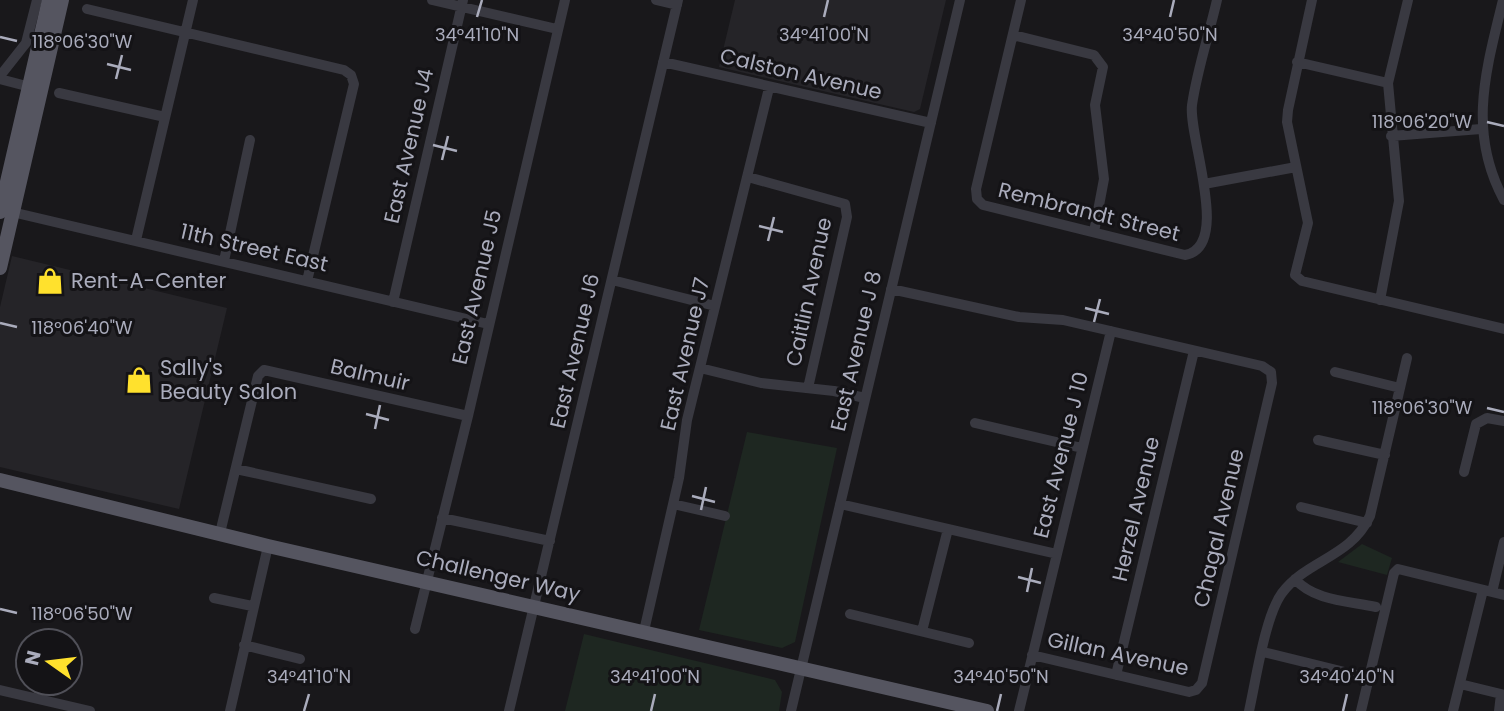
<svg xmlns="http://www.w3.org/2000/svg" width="1504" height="711" font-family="Poppins,sans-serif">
<rect width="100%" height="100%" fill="#19181b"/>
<path fill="#252428" d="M735,0H946L920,109L914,112L719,67Z
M12,256L227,308L179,509L0,467V307Z"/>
<path fill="#1e2721" d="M747,432L837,448L795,642L782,648L699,630Z
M1362,544L1392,558L1387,575L1338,562Z
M584,634L775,680L782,692L779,711H565Z"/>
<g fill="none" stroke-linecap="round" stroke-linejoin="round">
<path stroke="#393941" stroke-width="10" d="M432,0L557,29
M656,0L677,5
M1021,0L976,189L977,199L983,205L1185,255C1232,247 1188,137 1192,105C1197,70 1209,35 1217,0
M1312,0L1288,110L1287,122L1308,223L1295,275L1302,281L1504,329
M1503,0C1486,70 1467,132 1504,200
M87,9L344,70L351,75L354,84L307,281
M1013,35L1094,55L1103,67L1095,105L1104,179L1094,232
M663,62L931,123
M1297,62L1388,83
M0,76L26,43L37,0
M0,79L34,88
M59,93L165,117
M1391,136L1481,129
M748,177L845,204L847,217L808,388
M1204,184L1296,167
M12,212L488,324
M136,240L193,0
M224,261L250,140
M612,280L715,306
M891,289L1019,317L1063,320L1262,366L1271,372L1272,383L1202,683L1196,690L1189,692L1032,655
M1380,300L1399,201L1388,83L1408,0
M393,302L463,0
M700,368L761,383L834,391L865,398
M1335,372L1400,388
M975,423L1082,448
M1318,440L1385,455
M236,469L371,499
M1464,472L1476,424L1487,418L1504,421
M673,504L725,516
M840,504L1057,554
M1301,507L1367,523
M442,518L550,541
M220,533L258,376L264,370L468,416
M1295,579C1314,601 1349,601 1376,607
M1492,592L1504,542
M214,598L252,606
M850,614L969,643
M415,629L468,416L565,0
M644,631L679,478L687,420L769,88
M922,631L948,529
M244,645L300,659
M1263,652L1361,676
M1116,675L1194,351
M1460,684L1501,694L1499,711
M0,690L90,711
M230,711L268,546
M509,711L678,0
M791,711L960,0
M1019,711L1111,331
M1249,711C1256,680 1265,616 1282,593C1308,559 1350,558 1370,516L1407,358
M1361,711L1394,573L1398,569L1504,595
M1453,711L1483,590"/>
<path stroke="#555560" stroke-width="14" d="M0,212L49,0
M0,268L62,0
M0,480L268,546L987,711"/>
</g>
<path fill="none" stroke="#aaacbc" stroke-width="2.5" d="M477,17L482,0M824,17L828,0M1170,17L1174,0M0,37L17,41M107,64L131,70M116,79L122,55M1487,122L1504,126M433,145L457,151M442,160L448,136M759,226L783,232M768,241L774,217M1085,308L1109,314M1094,322L1100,299M0,323L17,327M1487,408L1504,412M366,414L389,420M375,429L380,405M692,496L715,502M701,510L706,487M1018,577L1041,583M1027,592L1032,568M0,609L17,613M304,711L309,694M651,711L655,694M997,711L1001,694M1343,711L1347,694"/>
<defs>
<symbol id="shop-bare" viewBox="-9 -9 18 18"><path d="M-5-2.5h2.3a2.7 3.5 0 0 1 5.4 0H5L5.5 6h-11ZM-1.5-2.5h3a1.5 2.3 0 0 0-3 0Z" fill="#ffe12d" stroke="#141316" stroke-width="2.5" paint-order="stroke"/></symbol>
</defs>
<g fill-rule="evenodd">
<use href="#shop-bare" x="31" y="262" width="38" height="38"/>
<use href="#shop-bare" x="120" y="361" width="38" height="38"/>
</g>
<g text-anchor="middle" stroke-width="6" stroke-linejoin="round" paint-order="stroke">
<g font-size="21" fill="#aaacbc" stroke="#141316">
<text transform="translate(801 74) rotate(13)" y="7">Calston Avenue</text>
<text transform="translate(409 146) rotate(-77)" y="7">East Avenue J4</text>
<text transform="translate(1089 212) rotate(14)" y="7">Rembrandt Street</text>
<text transform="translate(254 248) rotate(13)" y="7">11th Street East</text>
<text transform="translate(477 287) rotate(-77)" y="7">East Avenue J5</text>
<text transform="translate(809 292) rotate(-78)" y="7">Caitlin Avenue</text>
<text transform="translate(575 351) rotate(-77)" y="7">East Avenue J6</text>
<text transform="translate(856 351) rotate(-77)" y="7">East Avenue J 8</text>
<text transform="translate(685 354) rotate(-77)" y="7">East Avenue J7</text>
<text transform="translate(370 375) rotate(13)" y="7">Balmuir</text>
<text transform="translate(1061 455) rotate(-76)" y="7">East Avenue J 10</text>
<text transform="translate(1136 509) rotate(-77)" y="7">Herzel Avenue</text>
<text transform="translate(1219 528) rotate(-77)" y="7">Chagal Avenue</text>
<text transform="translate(498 576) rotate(13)" y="7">Challenger Way</text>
<text transform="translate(1118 654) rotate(12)" y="7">Gillan Avenue</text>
</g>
<g font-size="21" fill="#aaacbc" stroke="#141316" text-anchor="start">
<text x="71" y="288">Rent-A-Center</text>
<text x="160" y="375">Sally's<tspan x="160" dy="24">Beauty Salon</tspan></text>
</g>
</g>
<g font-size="18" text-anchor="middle" fill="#aaacbc" stroke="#141316" stroke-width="6" stroke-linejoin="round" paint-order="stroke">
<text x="477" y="41">34°41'10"N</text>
<text x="824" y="41">34°41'00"N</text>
<text x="1170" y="41">34°40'50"N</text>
<text x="82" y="48">118°06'30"W</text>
<text x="1422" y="128">118°06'20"W</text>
<text x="82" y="334">118°06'40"W</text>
<text x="1422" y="414">118°06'30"W</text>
<text x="82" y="620">118°06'50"W</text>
<text x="309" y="683">34°41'10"N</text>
<text x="655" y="683">34°41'00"N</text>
<text x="1001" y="683">34°40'50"N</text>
<text x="1347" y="683">34°40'40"N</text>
</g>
<g transform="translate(49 662) rotate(284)"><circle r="33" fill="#141316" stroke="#505058" stroke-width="2"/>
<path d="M0-5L12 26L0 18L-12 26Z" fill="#ffe12d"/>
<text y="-10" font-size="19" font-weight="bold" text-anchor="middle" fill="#aaacbc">N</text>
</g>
</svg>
